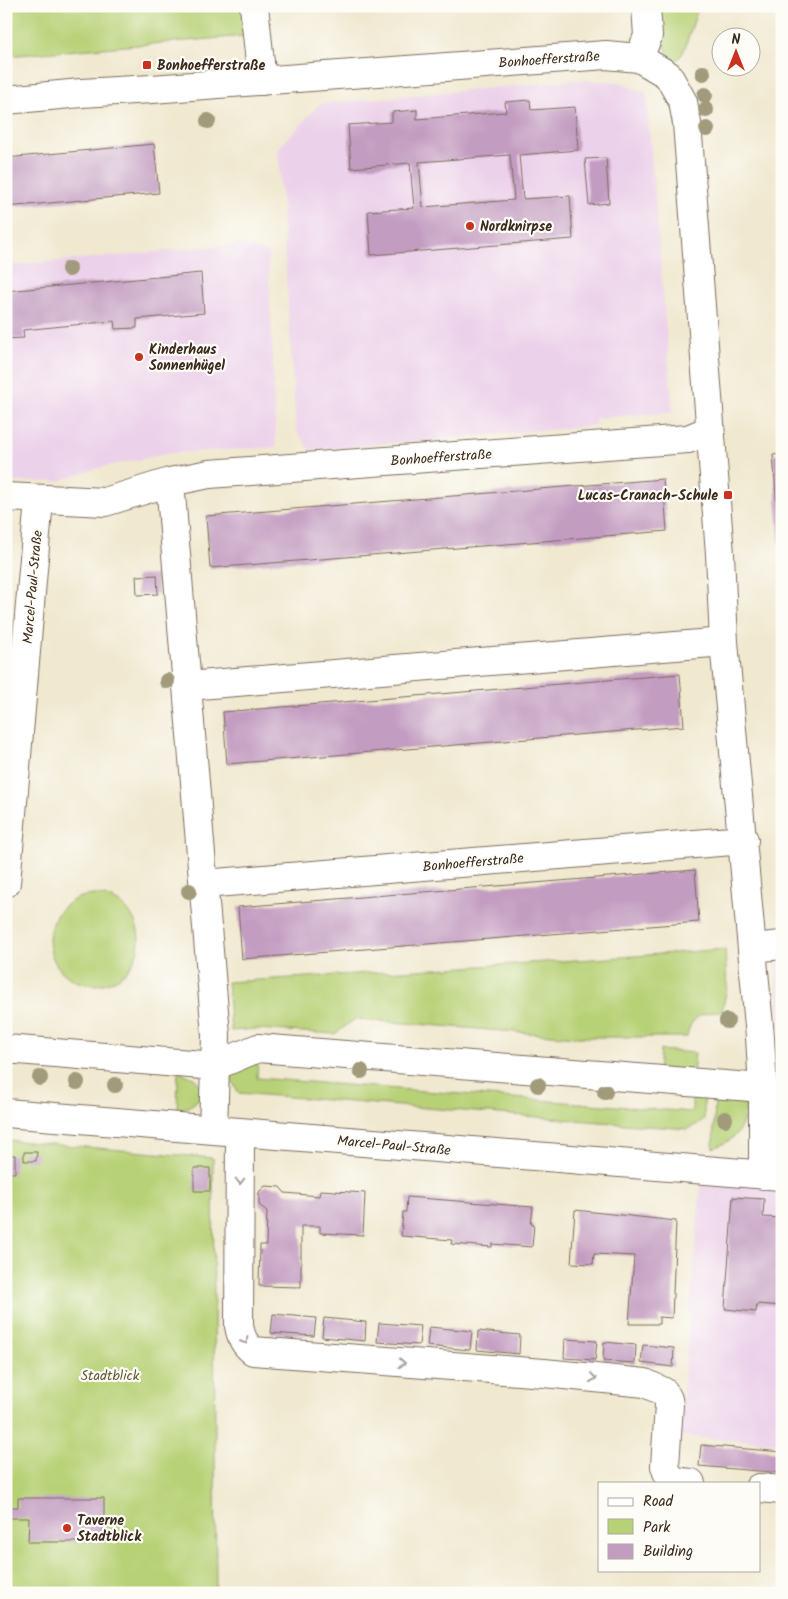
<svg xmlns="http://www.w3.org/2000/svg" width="788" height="1599" font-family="Kalam,sans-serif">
<rect width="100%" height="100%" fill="#fdfcf7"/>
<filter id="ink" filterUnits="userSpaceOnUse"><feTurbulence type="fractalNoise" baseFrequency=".02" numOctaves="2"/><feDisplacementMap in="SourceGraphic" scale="10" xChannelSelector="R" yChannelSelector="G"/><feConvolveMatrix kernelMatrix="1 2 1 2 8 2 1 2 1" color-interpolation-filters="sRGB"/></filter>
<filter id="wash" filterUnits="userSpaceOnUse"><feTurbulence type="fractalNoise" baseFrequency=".0096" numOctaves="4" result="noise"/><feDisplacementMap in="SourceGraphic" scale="20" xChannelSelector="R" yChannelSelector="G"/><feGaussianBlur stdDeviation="1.12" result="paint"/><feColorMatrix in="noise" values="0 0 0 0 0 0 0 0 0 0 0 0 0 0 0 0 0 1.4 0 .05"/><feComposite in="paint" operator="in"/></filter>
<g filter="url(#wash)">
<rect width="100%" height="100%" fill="#f0e8cf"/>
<path fill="#ecd1ea" d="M573,80L619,82L646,93L673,412L595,418V426L310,450L296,429L278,149L320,104Z
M242,244L268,253L276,447L170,453L98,468L59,481L6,482V266Z
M782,942V1049L774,943Z
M703,1161L782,1167V1443L679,1436Z"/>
<path fill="#b7d176" stroke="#797e4a" d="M6,6H243L246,36L6,56Z
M660,6H699L683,53L676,61C660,51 660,23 660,6Z
M49 940a45 45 0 1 1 90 0a45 45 0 1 1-90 0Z
M725,949L727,987L722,1012C703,1012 690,1016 687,1037H577L355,1019L335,1034L256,1029L231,1031L227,982L609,958Z
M660,1050L695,1053L693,1074L658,1072Z
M258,1057L257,1078L692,1112V1093H704V1119L698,1124L687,1129L239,1093L233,1083L231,1076Z
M178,1072C193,1077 201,1078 202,1096L193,1104L177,1112Z
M738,1096L746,1106C744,1129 736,1140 713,1148L715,1102L718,1097Z
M6,1140L213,1158L216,1593H6Z"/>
<g id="blocks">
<path fill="#c39cc1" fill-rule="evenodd" d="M530,100L531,110L575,107L578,150L519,155L523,199L570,196L573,239L371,255L368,211L414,208L410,163L351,168L348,125L392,122V112L417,110V119L506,112L505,102ZM510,155L514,200L423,207L419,162Z
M154,144L159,193L6,207V158Z
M606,158L609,203L589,205L585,159Z
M201,273L204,313L137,319V328L115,329L114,321L23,330L24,338L6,339V291Z
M782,454V547H780L773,455Z
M663,479L667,531L210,568L206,516Z
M157,575L158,594L137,595L136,576Z
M680,674L684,726L227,764L223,712Z
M695,870L699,922L242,959L238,907Z
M24,1152H37L36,1161H24Z
M6,1155H15V1173H6Z
M194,1168H210V1191H194Z
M265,1186L280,1187L285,1193L319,1196L320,1190L365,1193L363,1235L320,1233V1226H301V1287L259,1286L260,1245H266L267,1211L259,1205V1192Z
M407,1197L533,1207L531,1224L534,1225L532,1247L492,1244V1247L451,1244L452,1240L401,1236L403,1212H406Z
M733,1197L764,1199L763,1217L782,1218V1306L757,1304L756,1312L725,1309Z
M575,1210L676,1221L672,1318L659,1317V1324H629L634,1256L594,1254L593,1264L571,1263Z
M273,1314L316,1318L314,1336L271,1333Z
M324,1318L366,1322L365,1341L322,1337Z
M379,1323L421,1326L419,1345L377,1342Z
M429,1327L472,1331L470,1350L427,1346Z
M478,1331L520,1335L519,1354L477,1350Z
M565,1339L597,1341L595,1360L564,1358Z
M604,1342L636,1345L635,1363L603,1361Z
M643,1345L674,1348L673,1367L641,1363Z
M701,1445L782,1452V1473L699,1466Z
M18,1498H104V1542H28L29,1518H6V1507H18Z"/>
</g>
</g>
<g filter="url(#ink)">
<use href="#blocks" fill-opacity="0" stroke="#7a6c5c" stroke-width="1"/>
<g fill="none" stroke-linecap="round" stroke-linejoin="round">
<defs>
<path id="minor" d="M254,6L262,81
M639,58L648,36L646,6
M6,100L81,93L152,89L606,55L639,58L668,75L683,102L687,123L720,554L724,642L760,1037L763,1088V1175
M170,482L216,1035L213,1130
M6,497L105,502L170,482L209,474L688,439L710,430
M187,686L724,642
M6,883L39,500
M203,884L744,840
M753,948L782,945
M6,1049L215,1066L258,1048L763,1088
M6,1113L780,1176
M240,1132L239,1326C241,1337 244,1344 253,1351L544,1373L645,1383L664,1392L668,1399L669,1405L665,1466C669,1482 676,1481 691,1483
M759,1488L782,1490"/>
</defs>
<use href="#minor" stroke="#7a6c5c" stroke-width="30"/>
<use href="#minor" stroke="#fff" stroke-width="28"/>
</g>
<g fill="#a19b7c">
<circle cx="703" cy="73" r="8"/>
<circle cx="705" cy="95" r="8"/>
<circle cx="706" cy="110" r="8"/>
<circle cx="208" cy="121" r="8"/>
<circle cx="707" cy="129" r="8"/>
<circle cx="69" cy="269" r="8"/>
<circle cx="167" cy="681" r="8"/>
<circle cx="189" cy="891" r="8"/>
<circle cx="727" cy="1021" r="8"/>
<circle cx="361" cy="1071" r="8"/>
<circle cx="40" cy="1078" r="8"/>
<circle cx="77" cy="1082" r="8"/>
<circle cx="115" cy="1085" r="8"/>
<circle cx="538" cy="1085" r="8"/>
<circle cx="605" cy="1092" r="8"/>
<circle cx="725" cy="1119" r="8"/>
</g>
<defs><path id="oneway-chevron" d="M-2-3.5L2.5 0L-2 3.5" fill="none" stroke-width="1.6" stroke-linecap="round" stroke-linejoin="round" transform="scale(1.25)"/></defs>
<g stroke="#a79f9a">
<use href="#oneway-chevron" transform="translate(240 1181) rotate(90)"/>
<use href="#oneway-chevron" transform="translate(245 1341) rotate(58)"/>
<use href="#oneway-chevron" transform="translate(402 1363) rotate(4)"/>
<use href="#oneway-chevron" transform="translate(593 1378) rotate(6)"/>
</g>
</g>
<g fill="#c8321e" stroke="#fdfcf7" stroke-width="2">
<rect x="142" y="60" width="10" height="10" rx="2.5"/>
<circle cx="470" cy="226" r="5"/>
<circle cx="139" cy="357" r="5"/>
<rect x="723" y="490" width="10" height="10" rx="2.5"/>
<circle cx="67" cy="1528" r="5"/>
</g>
<g text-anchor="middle" stroke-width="4.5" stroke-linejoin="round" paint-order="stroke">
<g font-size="14" fill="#3b2a1e" stroke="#fdfcf7">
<text transform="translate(549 59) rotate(-4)" y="5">Bonhoefferstraße</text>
<text transform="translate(441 457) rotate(-4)" y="5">Bonhoefferstraße</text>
<text transform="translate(32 587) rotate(-85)" y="5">Marcel-Paul-Straße</text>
<text transform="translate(473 862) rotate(-5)" y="5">Bonhoefferstraße</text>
<text transform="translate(394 1145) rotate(5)" y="5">Marcel-Paul-Straße</text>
</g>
<g font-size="14" font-weight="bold" fill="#3b2a1e" stroke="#fdfcf7" text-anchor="start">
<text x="157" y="70">Bonhoefferstraße</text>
<text x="480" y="231">Nordknirpse</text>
<text x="149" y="354">Kinderhaus<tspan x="149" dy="16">Sonnenhügel</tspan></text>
<text x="718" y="500" text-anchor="end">Lucas-Cranach-Schule</text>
<text x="77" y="1525">Taverne<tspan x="77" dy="16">Stadtblick</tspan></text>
</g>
<g font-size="14" fill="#605c38" stroke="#fdfcf7">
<text x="110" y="1380">Stadtblick</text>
</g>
</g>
<rect width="788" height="1599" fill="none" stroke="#fdfcf7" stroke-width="25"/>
<rect x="598" y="1482" width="162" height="90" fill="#fdfcf7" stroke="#afa8a0"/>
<rect x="608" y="1498" width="25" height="8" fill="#ffffff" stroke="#afa8a0"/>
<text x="643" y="1506" font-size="15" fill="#3b2a1e">Road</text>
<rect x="608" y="1519" width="25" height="15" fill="#b7d176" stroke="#afa8a0"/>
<text x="643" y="1532" font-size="15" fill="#3b2a1e">Park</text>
<rect x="608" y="1544" width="25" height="15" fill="#c39cc1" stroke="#afa8a0"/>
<text x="643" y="1556" font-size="15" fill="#3b2a1e">Building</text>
<g transform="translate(736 52)"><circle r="24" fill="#fdfcf7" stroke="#afa8a0"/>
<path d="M0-4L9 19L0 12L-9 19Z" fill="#c8321e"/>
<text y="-8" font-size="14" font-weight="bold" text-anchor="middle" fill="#3b2a1e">N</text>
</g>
</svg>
